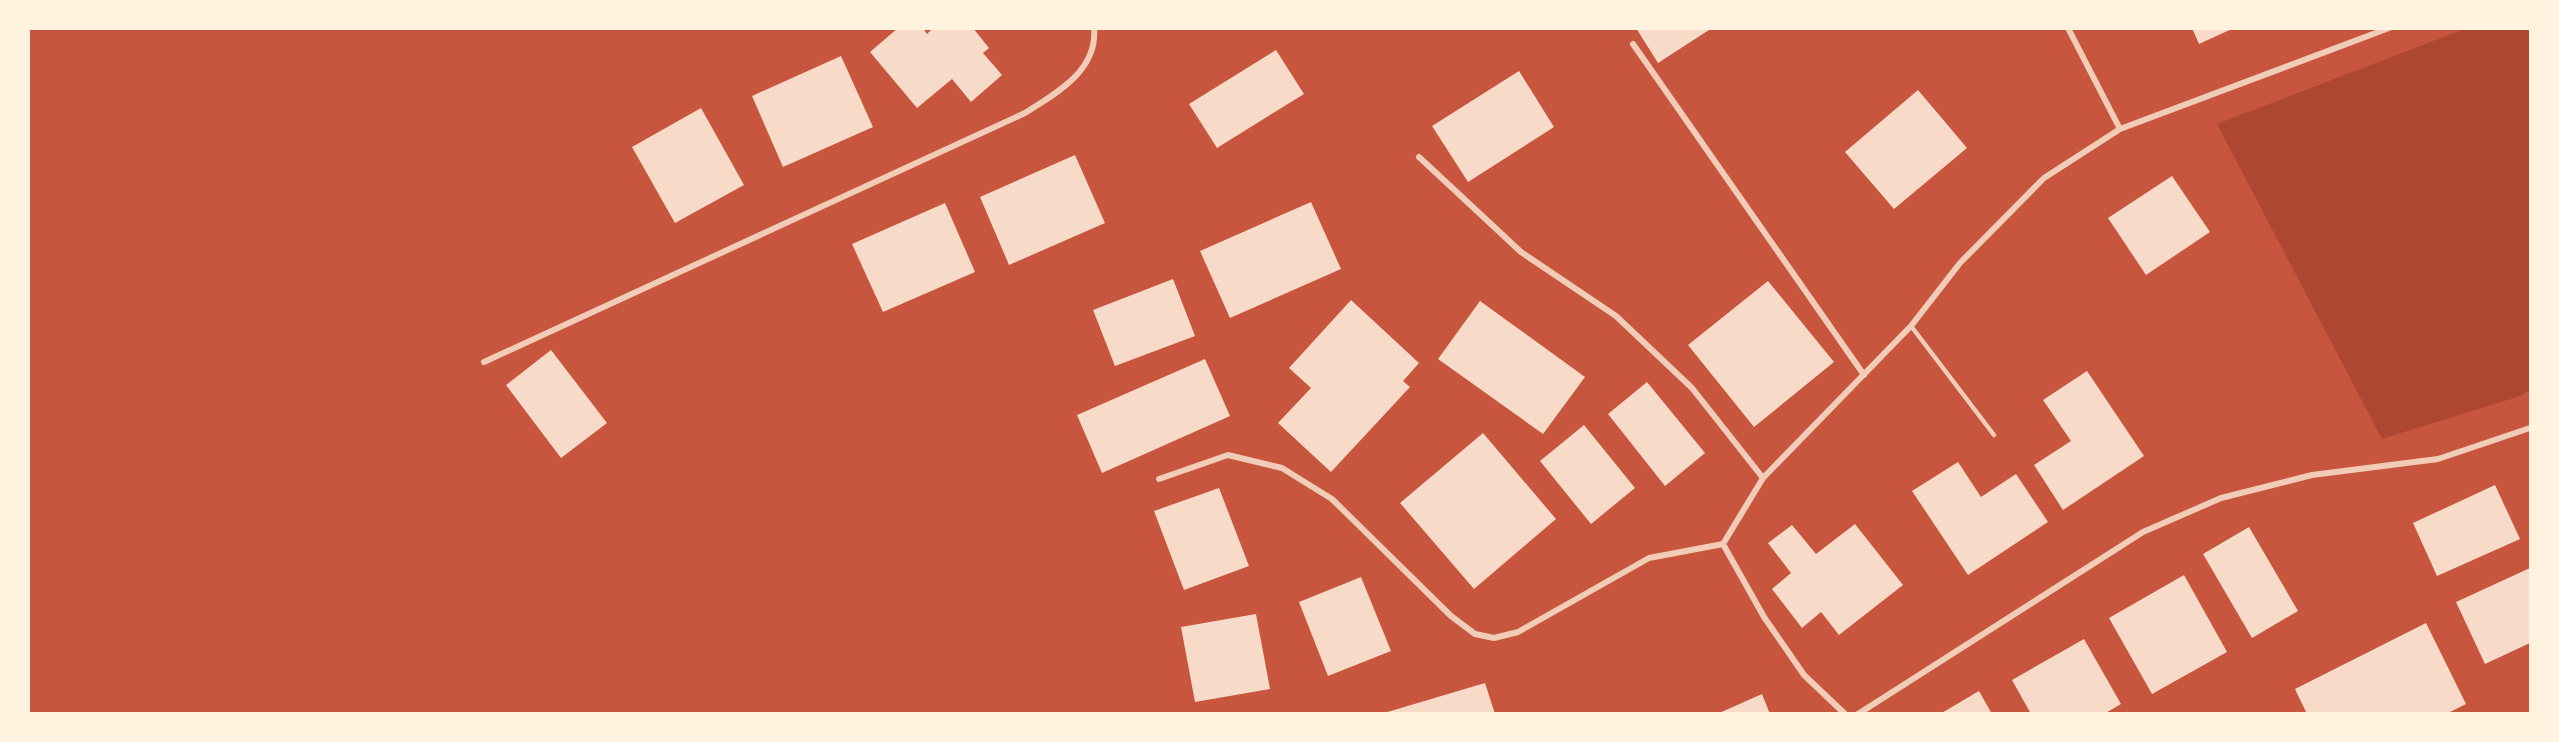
<svg xmlns="http://www.w3.org/2000/svg" width="2559" height="742" font-family="Merriweather,serif">
<rect width="100%" height="100%" fill="#c8553d"/>
<path fill="#ae4732" d="M2467,28L2530,29V390L2520,396L2382,439L2217,124Z"/>
<path fill="#f7dbc8" d="M898,28H923L927,34L933,28H973L989,48L983,53L1002,75L971,102L952,79L917,108L870,52Z
M1636,28H1712L1658,63Z
M2192,28H2234L2199,44Z
M1276,50L1304,94L1217,148L1189,104Z
M841,56L873,127L783,167L752,96Z
M1519,71L1554,127L1468,182L1432,126Z
M1918,90L1967,148L1894,209L1845,152Z
M701,108L744,185L675,223L632,147Z
M1075,155L1105,223L1009,265L980,197Z
M2172,176L2210,232L2146,275L2108,218Z
M1311,202L1341,269L1230,318L1200,251Z
M945,203L975,272L883,312L852,244Z
M1173,279L1195,336L1115,366L1093,310Z
M1768,281L1834,362L1754,427L1688,345Z
M1351,300L1419,363L1403,381L1410,387L1331,472L1278,423L1311,388L1289,368Z
M1480,301L1585,377L1543,434L1438,359Z
M551,350L607,423L561,458L506,385Z
M1205,359L1230,416L1102,473L1077,415Z
M2087,371L2144,456L2063,510L2034,465L2071,441L2043,400Z
M1647,382L1705,453L1665,486L1608,414Z
M1584,425L1635,488L1591,524L1540,461Z
M1483,433L1556,519L1474,589L1400,503Z
M1958,462L1981,497L2016,474L2048,522L1968,575L1912,491Z
M2495,485L2520,539L2437,576L2413,523Z
M1219,488L1249,566L1184,590L1154,511Z
M1855,524L1903,585L1839,635L1821,612L1802,628L1772,589L1791,573L1768,543L1792,525L1816,554Z
M2249,527L2298,611L2252,638L2203,554Z
M2530,568V643L2485,664L2456,602Z
M2184,575L2227,652L2152,694L2109,618Z
M1361,577L1391,651L1328,676L1299,602Z
M1256,614L1270,689L1195,702L1181,627Z
M2426,623L2466,704L2446,714H2307L2295,689Z
M2084,639L2121,704L2104,714H2031L2012,680Z
M1485,683L1495,714H1384V713Z
M1979,691L1992,714H1940Z
M1762,694L1770,714H1717Z"/>
<g fill="none" stroke-linecap="round" stroke-linejoin="round">
<path stroke="#f1ccb7" stroke-width="4.5" d="M1911,326L1994,435"/>
<path stroke="#f1ccb7" stroke-width="6" d="M2068,28L2120,129
M1633,44L1864,375
M1419,157L1521,252L1616,316L1692,388L1763,478
M484,362L1025,113C1056,93 1098,71 1094,28
M1159,479L1228,455L1282,468L1332,499L1451,616L1475,634L1494,638L1518,632L1649,558L1723,544L1763,478L1911,326L1960,263L2044,178L2120,129L2389,28
M1723,544L1764,617L1804,675L1845,714
M1858,714L2143,532L2221,498L2312,475L2438,459L2530,428"/>
</g>
<rect width="2559" height="742" fill="none" stroke="#fff3e0" stroke-width="60"/>
</svg>
